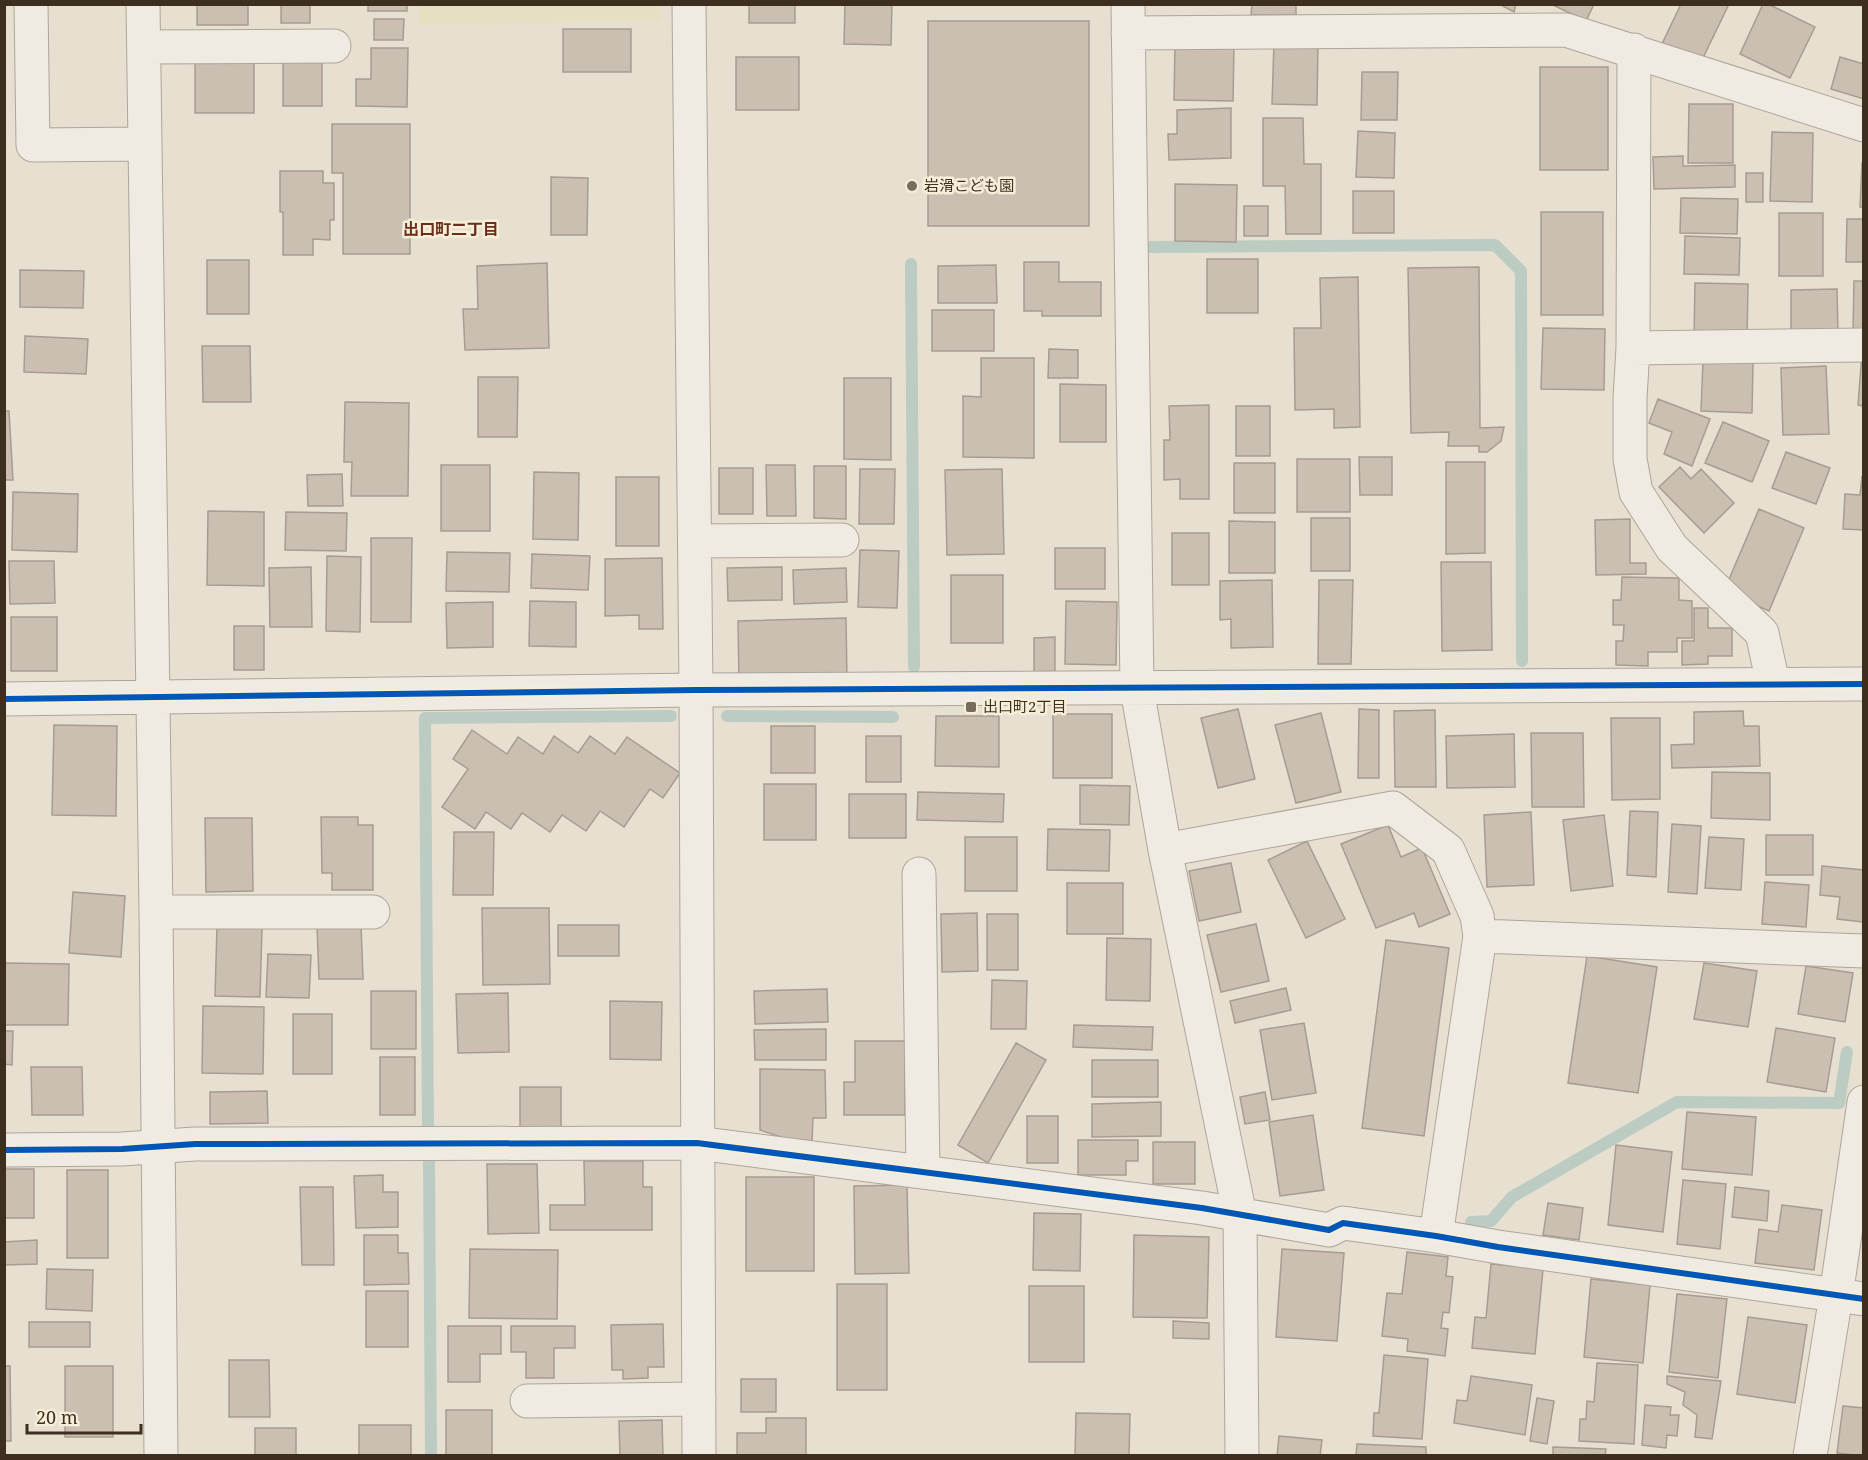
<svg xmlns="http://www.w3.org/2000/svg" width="1868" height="1460" font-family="'Noto Serif','Noto Sans JP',serif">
<rect width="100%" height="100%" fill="#e7e0d1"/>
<path fill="#e6dfc2" d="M418,5H661V21L418,25Z"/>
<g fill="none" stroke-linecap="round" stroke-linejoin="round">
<path stroke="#bcccc2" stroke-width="12" d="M1150,247L1495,245L1521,271L1522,661
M911,264L914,667
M727,716L893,717
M428,1128L425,718L671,716
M429,1157L431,1456
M1471,1222L1491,1221L1512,1197L1677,1102L1839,1103L1847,1052"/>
</g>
<path fill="#cbbfb2" stroke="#a89c90" stroke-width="1.5" d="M197,4H248V25H197Z
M281,4H310V23H281Z
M368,4H407V11H368Z
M749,4H795V23H749Z
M845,4H892L891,45L844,44Z
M1252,4H1296V15H1251Z
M1499,4H1516L1514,12Z
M1551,4H1594L1586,21Z
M1681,4H1729L1701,62L1662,44Z
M1763,4H1768L1815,27L1790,78L1740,54Z
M374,19H404L403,40H374Z
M928,21H1089V226H928Z
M563,29H631V72H563Z
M1274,42L1318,43L1317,105L1272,104Z
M1175,44L1234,45L1233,101L1174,100Z
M371,48H408L407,107L356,106V79H371Z
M736,57H799V110H736Z
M1840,57L1864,64V99L1831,89Z
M195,61H254V113H195Z
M322,61V106H283V62Z
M1540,67H1608V170H1540Z
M1362,72H1398L1397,120H1361Z
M1689,104H1733V163H1688Z
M1231,108V158L1169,160L1168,134H1177V110Z
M1263,118H1303L1304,164H1321V234H1286L1285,186H1263Z
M332,124H410V254H343V173H332Z
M1358,131L1395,133L1394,178L1356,177Z
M1772,132L1813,133L1812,202L1770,201Z
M1683,156V166L1735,165V187L1654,189L1653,157Z
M1862,163H1864V208L1860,207Z
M280,171H323V183H334V220H330V240L313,239V255H283V212H280Z
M1746,173H1763V202H1746Z
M551,177L588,178L587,235H551Z
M1175,184L1237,185L1236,242L1175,241Z
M1353,191H1394V233H1353Z
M1681,198L1738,199L1737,234L1680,233Z
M1244,206H1268V236H1244Z
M1541,212H1603V315H1541Z
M1779,213H1823V276H1779Z
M1847,219H1864V262H1846Z
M1685,236L1740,238L1739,275L1684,274Z
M1207,259H1258V313H1207Z
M207,260H249V314H207Z
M1024,262H1059V282H1101V316H1042V311H1024Z
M547,263L549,348L465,350L463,309H478L477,266Z
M996,265L997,303H938V266Z
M1479,267L1480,428L1504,427L1501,441L1487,452H1479V446H1448L1449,432L1411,433L1408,268Z
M20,270L84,271L83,308L20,307Z
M1358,277L1360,427L1334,428V409L1295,410L1294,328H1321L1320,278Z
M1854,281H1864V331H1853Z
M1695,283L1748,284L1747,339L1694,338Z
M1837,289L1838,333L1791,334V290Z
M932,310H994V351H932Z
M1543,328L1605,329L1604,390L1541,389Z
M25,336L88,339L86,374L24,372Z
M202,346H250L251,402H203Z
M1049,349L1078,350V378H1048Z
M1862,353H1864V406L1858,405Z
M981,358H1034V458L963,457V396L981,397Z
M1703,361L1753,363L1752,413L1701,411Z
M1826,366L1829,434L1783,435L1781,368Z
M478,377H518L517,437H478Z
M844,378H891V460L844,459Z
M1060,384L1106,385V442H1060Z
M1658,399L1710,419L1692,466L1664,454L1672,432L1649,423Z
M345,402L409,403L408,496H351L352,462H344Z
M1209,405V499H1180V479L1164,480V440H1170L1169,406Z
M1236,406H1270V456H1236Z
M4,411H9L13,480H4Z
M1723,422L1769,441L1752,482L1705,463Z
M1786,452L1830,468L1816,504L1772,488Z
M1359,457H1392V495H1360Z
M1297,459H1350V512H1297Z
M1446,462H1485V553L1446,554Z
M1234,463H1275V513H1234Z
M441,465H490V531H441Z
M766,465H795L796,516H767Z
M814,466H846V519L814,518Z
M1680,467L1691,479L1701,469L1734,503L1704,533L1659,487Z
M719,468H753V514H719Z
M860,469H895L894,524H859Z
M1002,469L1004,554L947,555L945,470Z
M534,472L579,473L578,540L533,539Z
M342,474L343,506H308L307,475Z
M1862,476L1864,530L1843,529L1845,494L1860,495Z
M616,477H659V546H616Z
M13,492L78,494L77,552L12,550Z
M1759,509L1804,528L1769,611L1724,591Z
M208,511L264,512V586L207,585Z
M286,512L347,513L346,551L285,550Z
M1311,518H1350V571H1311Z
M1630,519V563H1646V574L1596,575L1595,520Z
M1229,521L1275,522V573H1229Z
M1172,533H1209V585H1172Z
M371,538H412L411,622H371Z
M1055,548H1105V589H1055Z
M860,550L899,551L897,608L858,607Z
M447,552L510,553L509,592L446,591Z
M532,554L590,556L588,590L531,588Z
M327,556L361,557L360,632L326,631Z
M662,558L663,629H639V615L605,616V559Z
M9,561H54L55,603L10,604Z
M1441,562H1491L1492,650L1442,651Z
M311,567L312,627H270L269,568Z
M782,567V600L728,601L727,568Z
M846,568L847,602L794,604L793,570Z
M951,575H1003V643H951Z
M1622,577L1679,578V600L1692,601V638H1677V652H1648V666L1616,665V641H1623L1624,625H1613V600H1621Z
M1272,580L1273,647L1231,648V619L1220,620V581Z
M1319,580H1353L1351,664H1318Z
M530,601L576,602V647L529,646Z
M1066,601L1117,602L1116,665L1065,664Z
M493,602V647L447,648L446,603Z
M1694,608H1708V628H1732V656H1708V664L1682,665V641H1694Z
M11,617H57V671H11Z
M846,618L847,679L739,682L738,621Z
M234,626H264V670H234Z
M1055,637V671L1034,672V638Z
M1238,709L1255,779L1218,788L1201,718Z
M1359,709L1379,710V778H1358Z
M1435,710L1436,787H1395L1394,711Z
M1743,711L1744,726H1759L1760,766L1672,768L1671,745L1694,744V712Z
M1321,713L1341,792L1296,803L1275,725Z
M1053,714H1112V778H1053Z
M936,716H999V767L935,766Z
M1611,718H1660V799L1612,800Z
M54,725L117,726L116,816L52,815Z
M771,726H815V773H771Z
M472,730L507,754L518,737L543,754L554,736L578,753L590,736L615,754L627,737L680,773L663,798L650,789L624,827L600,811L586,831L562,815L550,832L522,813L511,829L486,812L475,829L442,807L468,769L453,759Z
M1531,733H1583L1584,807H1532Z
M1514,734L1515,787L1447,788L1446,736Z
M866,736H901V782H866Z
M1712,772L1770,773V820L1711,818Z
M764,784H816V840H764Z
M1080,785L1130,786L1129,825L1080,824Z
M918,792L1004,794L1003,822L917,820Z
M849,794H906V838H849Z
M1630,811L1658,812L1656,877L1627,875Z
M1531,812L1534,885L1487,887L1484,815Z
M1604,815L1613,886L1571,891L1563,820Z
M321,817H358V825H373V890H332V873H322Z
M205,818H252L253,891L206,892Z
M1672,824L1701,826L1697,894L1668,892Z
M1388,825L1401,857L1422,848L1450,914L1419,927L1414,913L1376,928L1341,844Z
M1048,829L1110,830L1109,871L1047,870Z
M454,832H494L493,895H453Z
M1766,835H1813V875H1766Z
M965,837H1017V891H965Z
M1709,837L1744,839L1741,890L1705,888Z
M1307,841L1345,919L1306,938L1268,860Z
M1231,863L1241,912L1199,921L1189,871Z
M1822,866L1864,870L1863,922L1837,919L1840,897L1820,895Z
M1765,882L1809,885L1806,927L1762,924Z
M1067,883H1123V934H1067Z
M73,892L125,896L121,957L69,953Z
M482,908H549L550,984L483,985Z
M977,913L978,971L942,972L941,914Z
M987,914H1018V970H987Z
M1256,924L1269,981L1221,992L1207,935Z
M361,925L363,979H319L317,926Z
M558,925H619V956H558Z
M217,927L262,928L260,997L215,996Z
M1107,938L1151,939L1150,1001L1106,1000Z
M1386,940L1449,948L1424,1136L1362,1128Z
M268,954L311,955L309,998L266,997Z
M1587,956L1657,967L1638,1093L1568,1083Z
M4,963L69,964L68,1025H4Z
M1704,963L1757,971L1748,1027L1694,1019Z
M1806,966L1853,973L1845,1022L1798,1014Z
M992,980L1027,981L1026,1029H991Z
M1286,988L1291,1010L1235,1023L1230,1001Z
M827,989L828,1022L755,1024L754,991Z
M371,991H416V1049H371Z
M508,993L509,1052L458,1053L456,994Z
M610,1001L662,1002L661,1060L610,1059Z
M203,1006L264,1007L263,1074L202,1073Z
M293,1014H332V1074H293Z
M1304,1023L1316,1093L1272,1100L1260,1030Z
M1074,1025L1153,1027L1152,1050L1073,1047Z
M1776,1028L1835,1038L1826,1092L1767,1082Z
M826,1029V1060H755L754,1030Z
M4,1031H13L12,1065L4,1064Z
M855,1041H905V1115H844V1082H855Z
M1016,1043L1046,1060L988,1163L958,1145Z
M380,1057H415V1115H380Z
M1092,1060H1158V1097H1092Z
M31,1067H82L83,1115H32Z
M760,1069L825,1070L826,1118H813L812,1141L787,1139L760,1130Z
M520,1087H561V1128H520Z
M267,1091L268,1123L210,1124V1092Z
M1265,1092L1270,1120L1245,1124L1240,1097Z
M1161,1102V1136L1092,1137V1104Z
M1687,1112L1756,1117L1752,1175L1682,1169Z
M1313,1115L1324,1190L1280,1196L1269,1122Z
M1027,1116H1058V1163H1027Z
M1078,1140H1138V1161H1126V1175H1078Z
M1153,1142H1195V1184H1153Z
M1616,1145L1672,1152L1663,1232L1608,1225Z
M584,1161H643V1187H652V1230H550V1205H585Z
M487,1164H537L539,1233L488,1234Z
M4,1169H34V1218H4Z
M67,1170H108V1258H67Z
M383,1175V1192H398V1227L356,1228L354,1176Z
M746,1177H814V1271H746Z
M1683,1180L1726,1184L1720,1249L1677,1244Z
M907,1185L909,1273L855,1274L854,1186Z
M300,1187H333L334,1265H302Z
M1735,1187L1769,1191L1767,1221L1732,1217Z
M1548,1203L1583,1208L1579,1240L1543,1235Z
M1782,1205L1822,1210L1814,1270L1755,1263L1759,1229L1778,1232Z
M1034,1213L1081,1214L1080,1271L1033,1270Z
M364,1235H398V1253H408L409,1284L364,1285Z
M1134,1235L1209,1237L1207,1318L1133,1317Z
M37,1240V1264L4,1265V1242Z
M470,1249L558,1250L557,1319L469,1318Z
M1282,1249L1344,1253L1337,1341L1276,1337Z
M1407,1252L1448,1257L1446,1276L1453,1277L1449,1313L1443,1312L1441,1328L1448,1329L1445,1356L1407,1351L1408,1339L1382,1336L1387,1293L1402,1294Z
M1491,1264L1543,1269L1535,1354L1472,1348L1475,1317L1486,1318Z
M47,1269L93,1270L92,1311L46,1309Z
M1591,1279L1650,1285L1643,1363L1584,1357Z
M837,1284H887V1390H837Z
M1029,1286H1084V1362H1029Z
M366,1291H408V1347H366Z
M1677,1294L1727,1299L1718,1378L1669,1372Z
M1748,1317L1807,1325L1795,1403L1737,1394Z
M1173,1321L1209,1323V1339L1173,1338Z
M29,1322H90V1347H29Z
M663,1324L664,1367H648V1378L623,1379V1370H612L611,1325Z
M448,1326H501V1354H480V1382H448Z
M511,1326H575V1348H554V1378H526V1352H511Z
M1384,1355L1428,1359L1422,1439L1373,1436L1374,1413H1379Z
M229,1360H269L270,1417H229Z
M1597,1363L1638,1365L1634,1444L1579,1441L1580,1419H1586L1587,1401L1594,1402Z
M4,1366H10L11,1441H4Z
M65,1366H113V1437H65Z
M1471,1376L1532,1385L1525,1435L1454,1423L1457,1400L1467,1401Z
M1667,1376L1721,1381L1712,1439L1695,1437L1697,1415L1683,1405L1685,1392L1667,1384Z
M741,1379H776V1412H741Z
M1537,1398L1554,1401L1547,1444L1530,1441Z
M1645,1405L1671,1407L1670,1415H1679L1677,1436L1667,1435L1666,1448L1642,1445Z
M1843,1406L1864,1408V1456L1837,1453Z
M446,1410H492V1456H446Z
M1076,1413L1130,1414L1129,1456H1075Z
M766,1418H806V1456H737V1433H766Z
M662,1420L663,1456H620L619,1421Z
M359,1425H411V1456H359Z
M255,1428H296V1456H255Z
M1279,1436L1322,1440L1320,1456H1277Z
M1357,1444L1426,1447V1456H1356Z
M1553,1447L1606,1449L1605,1456H1553Z"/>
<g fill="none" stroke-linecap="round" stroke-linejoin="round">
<defs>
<path id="street" d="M31,4L33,145L145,144
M143,4L156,912L161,1456
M689,4L696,690L699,1456
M1128,4L1137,689L1165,850L1240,1215L1242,1456
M1128,33L1566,30L1864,125
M144,47L334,46
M1634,50L1633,348L1630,398V459L1636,492L1672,548L1762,633L1773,683
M1633,348L1864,345
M695,541L842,540
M4,699L696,690L1864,684
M1165,850L1393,808L1448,850L1477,916L1480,936L1436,1236
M919,874L923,1172
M156,912H373
M1480,936L1864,951
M4,1150L122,1149L195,1144L697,1143L1202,1208L1329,1230L1343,1223L1436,1236L1498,1247L1864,1299
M527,1401L699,1399
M1810,1456L1836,1296L1864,1102"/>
</defs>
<use href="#street" stroke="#ada599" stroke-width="35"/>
<use href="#street" stroke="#efebe3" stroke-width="33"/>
<defs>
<path id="cycleway" d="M4,699L696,690L1864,684
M4,1150L122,1149L195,1144L697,1143L1202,1208L1329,1230L1343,1223L1436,1236L1498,1247L1864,1299"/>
</defs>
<use href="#cycleway" stroke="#f7eed8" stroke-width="10"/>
<use href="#cycleway" stroke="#0057b8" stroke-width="6"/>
</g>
<g fill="#786c5e" stroke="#f7eed8" stroke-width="2">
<circle cx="912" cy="186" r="6"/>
<rect x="965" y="701" width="12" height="12" rx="3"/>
</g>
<g text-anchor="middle" stroke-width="5" stroke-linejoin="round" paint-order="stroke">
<g font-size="15" fill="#3d2e20" stroke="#f7eed8" text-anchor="start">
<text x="924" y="191">岩滑こども園</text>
<text x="983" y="712">出口町2丁目</text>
</g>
<g font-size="16" font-weight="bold" fill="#6b2e1e" stroke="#f7eed8">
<text x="451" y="235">出口町二丁目</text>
</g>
</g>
<rect width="1868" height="1460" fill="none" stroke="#3d2e20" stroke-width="12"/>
<path d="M27 1424v9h114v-9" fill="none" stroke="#3d2e20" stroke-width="3"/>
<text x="36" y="1424" font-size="18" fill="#3d2e20" stroke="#f7eed8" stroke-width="4.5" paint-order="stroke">20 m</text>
</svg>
